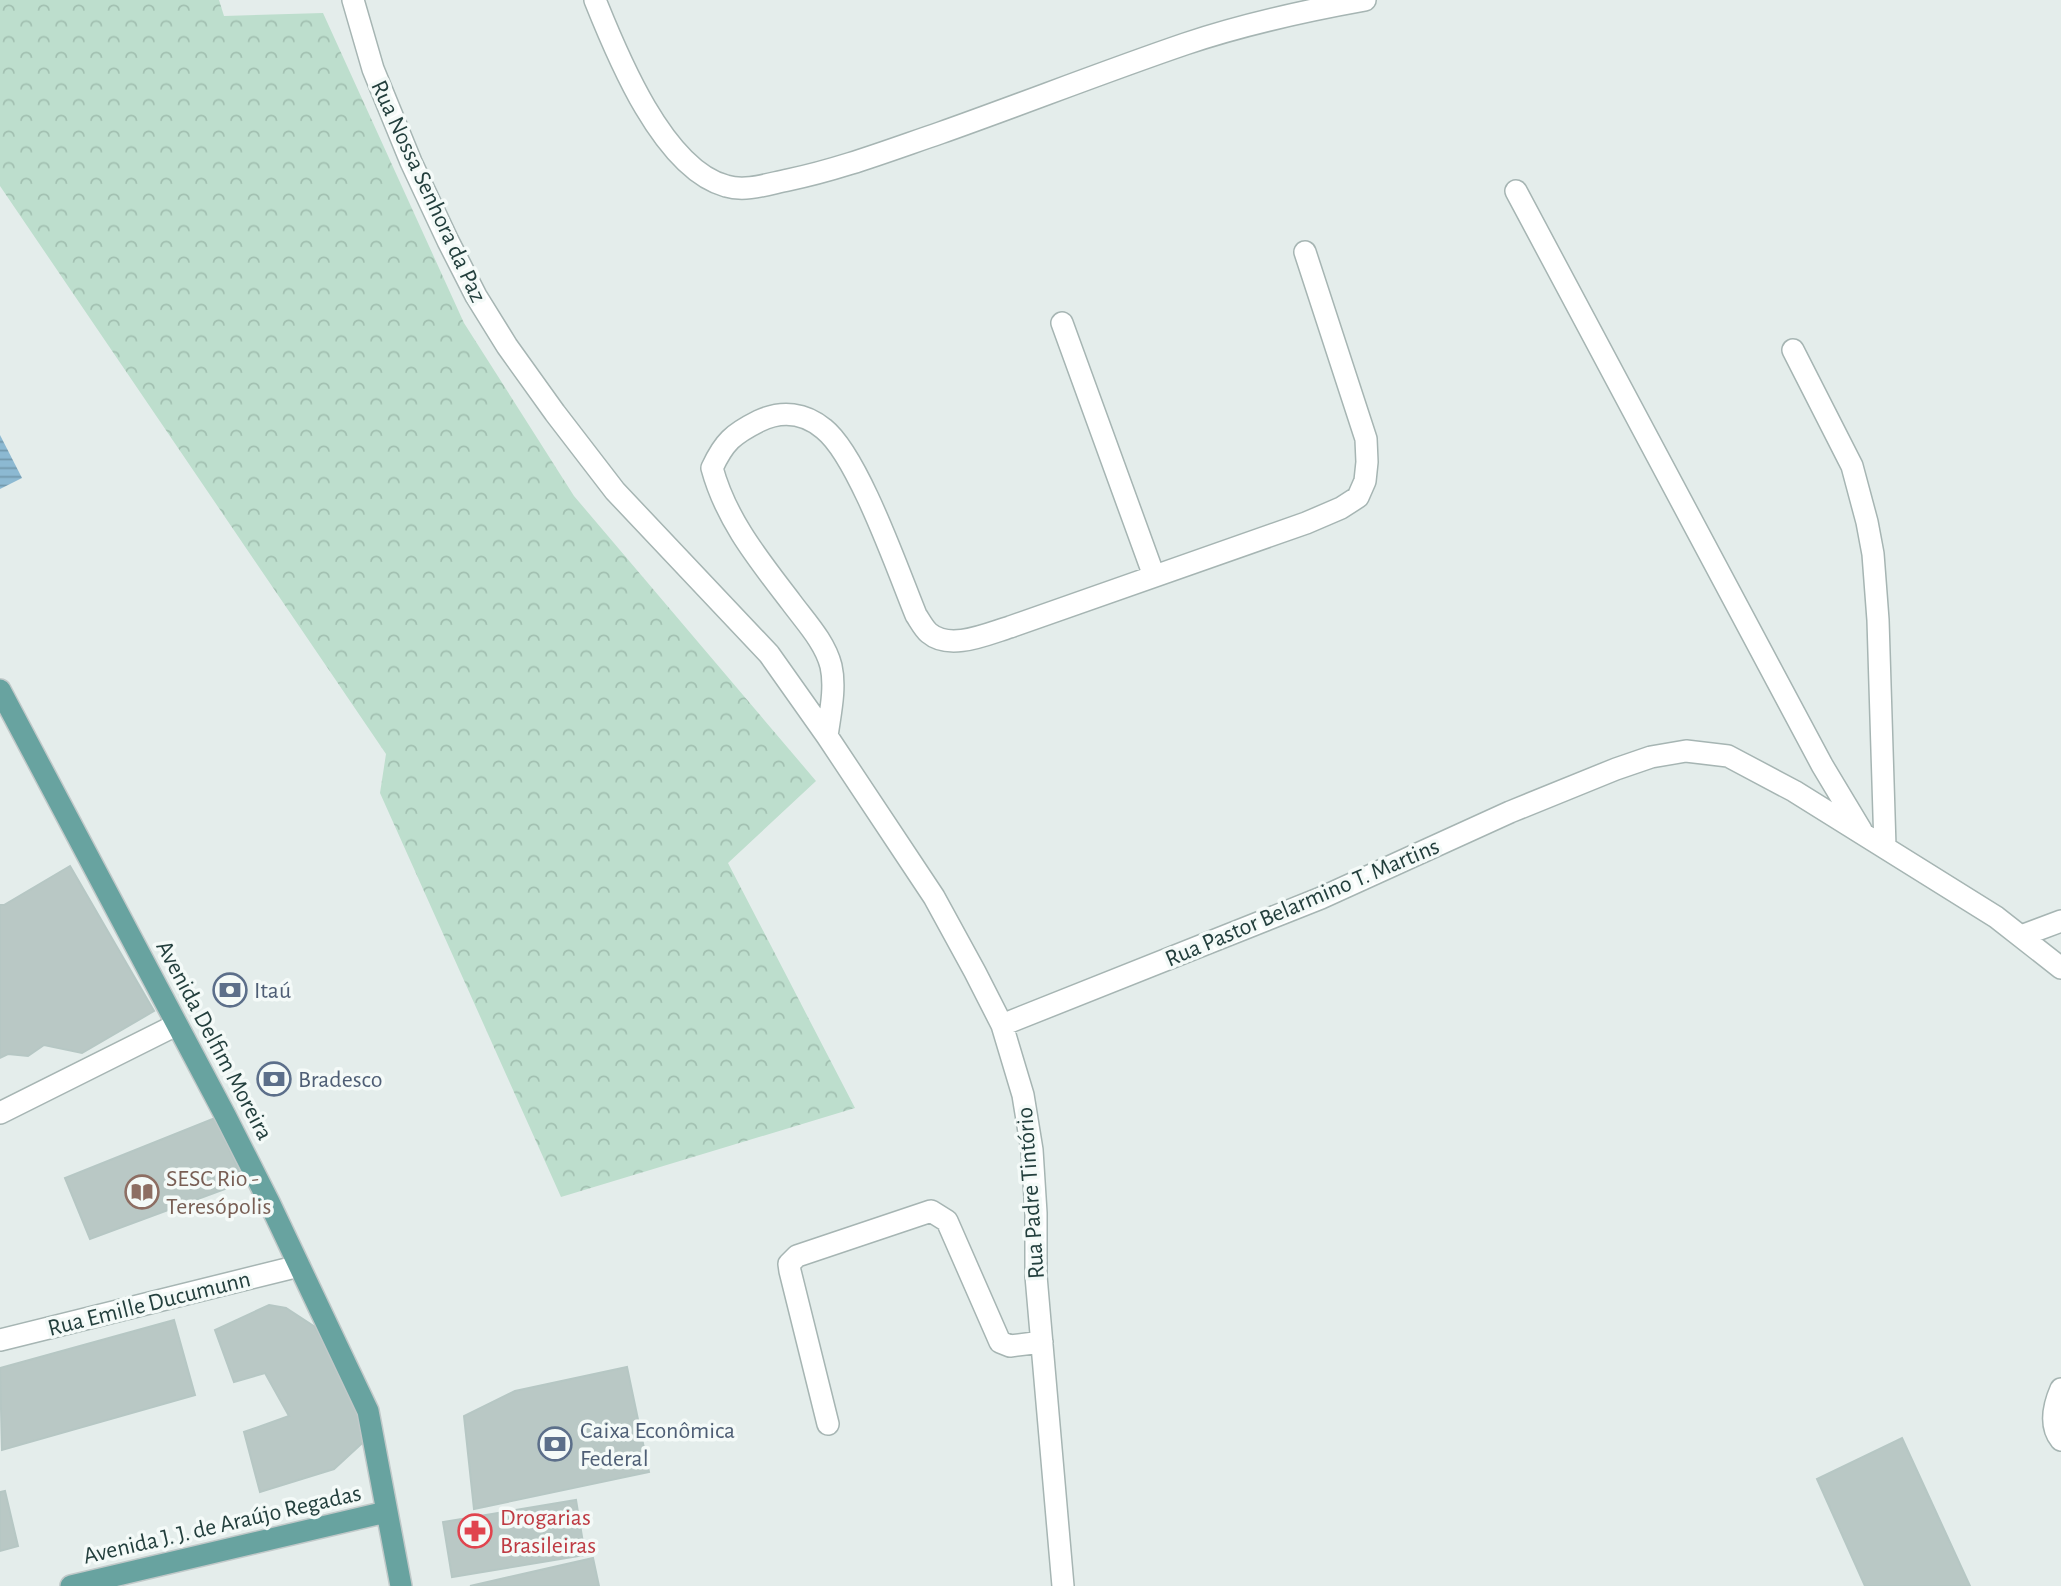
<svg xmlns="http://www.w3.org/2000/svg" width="2061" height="1586" font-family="'Alegreya Sans',sans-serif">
<defs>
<pattern id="forest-crowns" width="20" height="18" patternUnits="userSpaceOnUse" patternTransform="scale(1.75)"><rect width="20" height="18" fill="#bddecd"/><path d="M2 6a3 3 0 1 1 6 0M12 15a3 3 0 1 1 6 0" fill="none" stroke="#a2c0b1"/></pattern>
<pattern id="water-rules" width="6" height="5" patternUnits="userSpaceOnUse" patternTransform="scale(1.75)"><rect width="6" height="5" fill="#8cb9d2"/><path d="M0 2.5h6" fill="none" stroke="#7298ac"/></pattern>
</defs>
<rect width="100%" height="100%" fill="#e4edeb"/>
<path fill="url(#forest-crowns)" d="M0,0H219L224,16L323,13L464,323L574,496L816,781L728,863L855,1108L561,1197L380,793L386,754L0,186Z"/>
<path fill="url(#water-rules)" d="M0,435L22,478L0,489Z"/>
<path fill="#b9c8c5" stroke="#b6c7c4" stroke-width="2" d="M70,866L154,1011L82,1053L44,1045L28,1056L8,1054L0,1058V905H4Z
M215,1118L244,1182L90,1239L65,1178Z
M269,1305L286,1308L315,1327L372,1434L334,1469L260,1492L244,1432L289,1416L265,1373L234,1382L215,1330Z
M174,1320L195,1395L2,1450L0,1368Z
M627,1367L649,1472L474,1509L464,1416L515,1391Z
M1902,1438L1970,1586H1865L1817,1479Z
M5,1491L18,1546L0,1551V1492Z
M576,1500L585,1555L452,1577L443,1522Z
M593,1558L599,1586H470Z"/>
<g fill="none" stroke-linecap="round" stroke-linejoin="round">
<defs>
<path id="minor" d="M353,0L373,69L411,162L448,241L476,296L507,346L555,413L615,491L769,654L827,736L934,897L975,972L1002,1025L1023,1095L1032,1150L1036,1213V1276L1063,1586
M595,0C617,55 663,169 726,186C746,192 768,184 788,180C841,169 890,150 940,133C1022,104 1103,72 1185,44C1244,24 1304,11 1365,0
M1516,191L1822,765L1861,830
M1062,323L1154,576
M1793,350L1852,466L1867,522L1873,554L1878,620L1885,847
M827,736C830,714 836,688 831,666C825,642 805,621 791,602C759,560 726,520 712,468C724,442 733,434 759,421C782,410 805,413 824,429C858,456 898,571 916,615C920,621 924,629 929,633C950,651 987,634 1010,627L1306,523L1341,508L1358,497L1365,481L1367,462L1366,439L1305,252
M2021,936L2061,921
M1002,1025L1321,898L1510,812L1616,769L1651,757L1686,751L1728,756L1794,791L1996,917L2061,968
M0,1113L176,1025
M0,1340L299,1266
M2061,1389C2054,1405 2049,1425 2061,1440
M828,1424L790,1271L789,1264L797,1256L931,1211L947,1221L1000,1342L1010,1346L1042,1342"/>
<path id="major" d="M0,690L225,1115L269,1202L368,1411L401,1586
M71,1586L386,1512"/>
</defs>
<use href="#minor" stroke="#a6b5b3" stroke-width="24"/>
<use href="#major" stroke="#c1c9c9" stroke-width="24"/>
<use href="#minor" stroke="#fff" stroke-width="21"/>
<use href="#major" stroke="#68a3a0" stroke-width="21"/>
</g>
<defs>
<symbol id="bank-ring" viewBox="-11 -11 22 22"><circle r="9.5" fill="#f4faf8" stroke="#5c6f8a" stroke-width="1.5"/><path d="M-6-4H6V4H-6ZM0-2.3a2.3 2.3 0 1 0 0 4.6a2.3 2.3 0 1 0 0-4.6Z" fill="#5c6f8a"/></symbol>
<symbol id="library-ring" viewBox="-11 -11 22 22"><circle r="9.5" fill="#f4faf8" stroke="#8d6e63" stroke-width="1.5"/><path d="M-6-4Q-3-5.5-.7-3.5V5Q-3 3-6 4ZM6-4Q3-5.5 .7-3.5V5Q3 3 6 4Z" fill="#8d6e63"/></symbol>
<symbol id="pharmacy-ring" viewBox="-11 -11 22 22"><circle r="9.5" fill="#f4faf8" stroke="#e0444e" stroke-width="1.5"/><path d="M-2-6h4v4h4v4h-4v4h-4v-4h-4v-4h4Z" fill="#e0444e"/></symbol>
</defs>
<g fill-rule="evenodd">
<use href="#bank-ring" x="211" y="971" width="38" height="38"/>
<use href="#bank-ring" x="255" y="1060" width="38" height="38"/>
<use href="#library-ring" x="123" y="1173" width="38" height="38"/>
<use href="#bank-ring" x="536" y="1425" width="38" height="38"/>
<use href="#pharmacy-ring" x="456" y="1512" width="38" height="38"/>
</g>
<g text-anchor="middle" stroke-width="7" stroke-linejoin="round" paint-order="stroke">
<g font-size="24" fill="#233f3d" stroke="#f4faf8">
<text transform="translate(429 191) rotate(65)" y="8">Rua Nossa Senhora da Paz</text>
<text transform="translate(1302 902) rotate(-23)" y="8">Rua Pastor Belarmino T. Martins</text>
<text transform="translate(215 1040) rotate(62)" y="8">Avenida Delfim Moreira</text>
<text transform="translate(1030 1193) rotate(-94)" y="8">Rua Padre Tintório</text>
<text transform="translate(149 1303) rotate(-14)" y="8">Rua Emille Ducumunn</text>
<text transform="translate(222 1524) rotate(-13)" y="8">Avenida J. J. de Araújo Regadas</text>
</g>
<g font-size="24" fill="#4e5e75" stroke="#f4faf8" text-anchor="start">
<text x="254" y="998">Itaú</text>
<text x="298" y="1087">Bradesco</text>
<text x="580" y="1438">Caixa Econômica<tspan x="580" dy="28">Federal</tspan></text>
</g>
<g font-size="24" fill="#785e54" stroke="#f4faf8" text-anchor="start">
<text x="166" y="1186">SESC Rio -<tspan x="166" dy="28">Teresópolis</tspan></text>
</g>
<g font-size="24" fill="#be3a42" stroke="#f4faf8" text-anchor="start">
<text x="500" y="1525">Drogarias<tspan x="500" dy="28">Brasileiras</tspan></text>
</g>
</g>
</svg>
